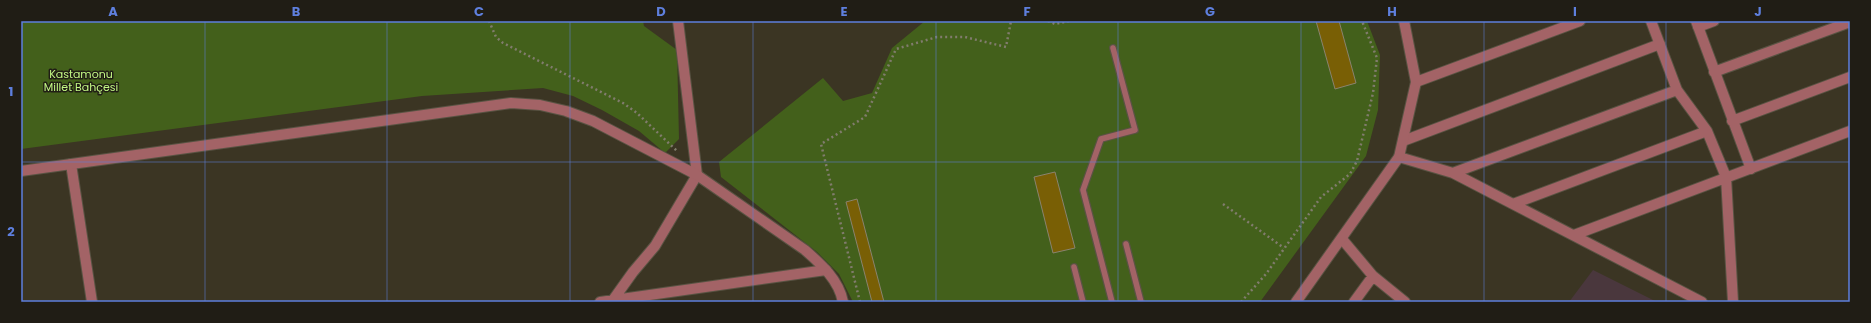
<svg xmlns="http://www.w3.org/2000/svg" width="1871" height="323" font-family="Poppins,sans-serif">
<rect width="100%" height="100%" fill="#3b3523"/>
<path fill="#4a373d" d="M1593,270L1657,302H1569Z"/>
<path fill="#43601b" d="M21,21H643L644,26L677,50L679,139L665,153L639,131L602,110L573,96L543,88L422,96L21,149Z
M925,21H1367L1380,55L1378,110L1366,156L1260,302H853L839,274L817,252L721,177L719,162L823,78L843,101L872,93L892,48Z"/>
<path fill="#795f05" stroke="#8a836f" d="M1316,21H1339L1356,83L1335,89Z
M1055,172L1075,248L1053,253L1034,177Z
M857,199L884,302H872L846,202Z"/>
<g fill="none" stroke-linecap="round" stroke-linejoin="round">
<defs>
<path id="service" d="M1126,244L1141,302
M1074,267L1083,302
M1112,302L1083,190L1101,139L1135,130L1113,48"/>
<path id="minor" d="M1651,21L1677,90L1707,131L1726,177L1733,302
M1696,21L1751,169
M1698,27L1714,21
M1714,72L1850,22
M1416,82L1580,21
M1732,121L1850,77
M1403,141L1660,44
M1399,157L1453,173L1702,302
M71,164L92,302
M1453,173L1677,90
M1513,204L1707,131
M1574,235L1850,131
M1342,239L1373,276L1405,302
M613,300L633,272L655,246L697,175L678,21
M600,302L826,270
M1354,302L1373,276"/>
<path id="tertiary" d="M21,171L511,103L540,105L566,111L593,121L697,175L805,250C821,264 839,280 843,302
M1296,302L1399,157L1416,82L1404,21"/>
</defs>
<use href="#service" stroke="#595343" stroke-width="8"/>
<use href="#minor" stroke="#595343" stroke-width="12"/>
<use href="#tertiary" stroke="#595343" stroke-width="12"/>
<path stroke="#817c6d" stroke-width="2.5" stroke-dasharray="2 3" stroke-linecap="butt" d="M489,21L496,37L503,43L623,103L637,113L677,151
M1048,21L1055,24L1069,21
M1223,204L1284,248
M860,302L821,144L865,117L896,49L937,37H965L1006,47L1011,21
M1241,302L1266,274L1321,197L1350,174L1357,161L1373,93L1377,58L1362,21"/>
<use href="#service" stroke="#a36366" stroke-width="5.5"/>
<use href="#minor" stroke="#a36366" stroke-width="10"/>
<use href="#tertiary" stroke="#a36366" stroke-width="10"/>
</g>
<path fill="none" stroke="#5e7fdd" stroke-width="1" stroke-opacity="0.55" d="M205,21V302M387,21V302M570,21V302M753,21V302M936,21V302M1118,21V302M1301,21V302M1484,21V302M1666,21V302M21,162H1850"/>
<g text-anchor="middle" stroke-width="3" stroke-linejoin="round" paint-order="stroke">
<g font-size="11" fill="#c3f885" stroke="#201d15">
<text x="81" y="78">Kastamonu<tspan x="81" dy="13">Millet Bahçesi</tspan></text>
</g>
</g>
<rect width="1871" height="323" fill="none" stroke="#201d15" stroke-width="44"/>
<rect x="22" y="22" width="1827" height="279" fill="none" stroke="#5e7fdd" stroke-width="1.5"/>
<g font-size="13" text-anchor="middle" font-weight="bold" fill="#5e7fdd">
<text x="113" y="16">A</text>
<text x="296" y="16">B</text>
<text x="479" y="16">C</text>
<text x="661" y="16">D</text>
<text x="844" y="16">E</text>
<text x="1027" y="16">F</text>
<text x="1210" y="16">G</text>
<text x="1392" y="16">H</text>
<text x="1575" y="16">I</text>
<text x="1758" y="16">J</text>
<text x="11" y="96">1</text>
<text x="11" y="236">2</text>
</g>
</svg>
